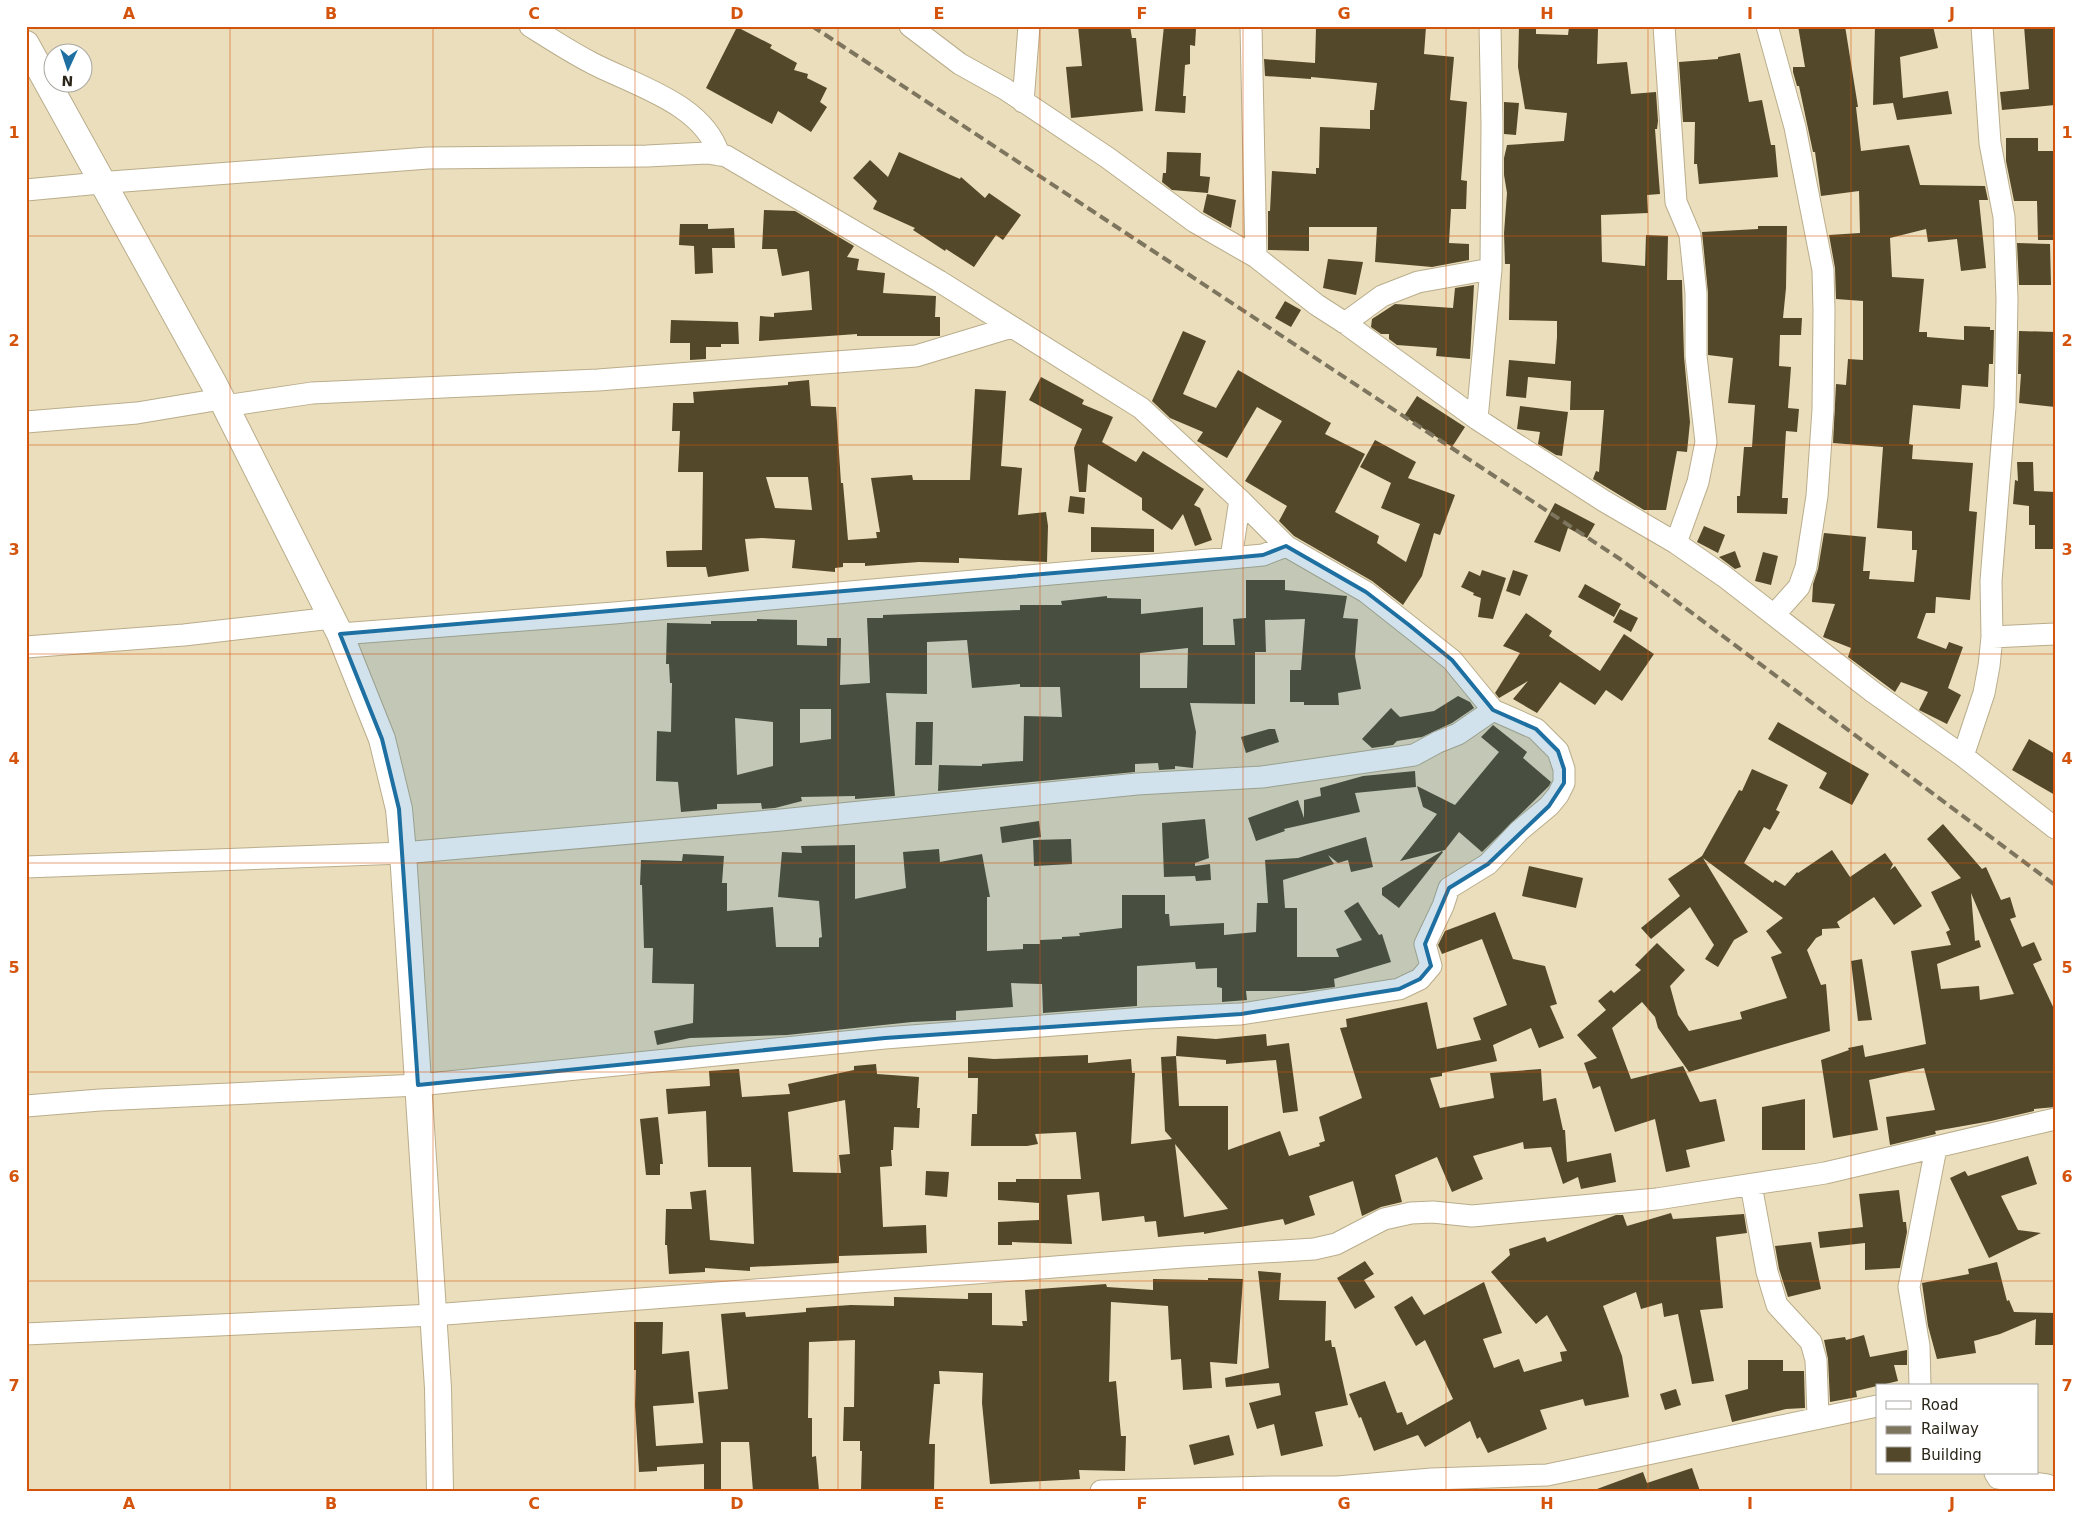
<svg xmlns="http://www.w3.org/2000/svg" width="2081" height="1517" font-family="'DejaVu Sans',sans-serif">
<rect width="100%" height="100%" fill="#ebdebc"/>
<path fill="#534829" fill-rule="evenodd" d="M1078,26H1130L1132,38H1136L1143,111L1071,118L1066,67L1082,66Z
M1164,26L1196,29L1195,46L1190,45V64L1185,65L1183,96H1186L1185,113L1155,111Z
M1360,26L1426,27L1424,54L1454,57L1450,100L1467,102L1461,180L1467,181L1466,209H1451L1449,243L1469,244V260L1432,267L1375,262L1377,227H1309V251L1268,250V211H1270L1272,171L1316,174V168H1319L1320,127L1370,129V110H1374L1377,83L1311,77V79L1265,76L1264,59L1315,63L1316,28H1359Z
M1519,26H1536V34L1568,35L1569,27L1598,29L1597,64L1627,62L1631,94L1656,92L1658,121L1657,129H1655L1660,194L1647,195L1648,213L1601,215L1602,262L1645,266L1646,235L1668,236L1667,280H1682L1684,356L1690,422L1687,452L1677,451L1666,510H1644L1593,479L1596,471L1599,472L1604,410H1570L1571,381L1528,377L1526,398L1506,396L1509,360L1555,364L1557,337V321L1509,320L1510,264H1505L1504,233L1507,193L1504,175V158L1507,145L1564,141L1567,113L1525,109L1518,67Z
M1798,26H1845L1858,107H1856L1861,151L1909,145L1920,185L1985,186L1988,200H1979L1986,268L1961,271L1957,239L1928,242L1926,229L1890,238L1892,277L1924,279L1919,332H1927V337L1964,340V326L1990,327V330H1994L1993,364H1989L1988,387L1962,385L1960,409L1913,405L1909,444L1913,445L1912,459L1973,463L1969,511L1977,512L1970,600L1936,597L1935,613H1926L1917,638L1946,649L1949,642L1963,647L1948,688L1961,695L1947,724L1919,710L1928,692L1901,682L1895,692L1848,657L1851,648L1823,637L1835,604L1812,602L1813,584L1818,569L1824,533L1866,537L1863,571H1870L1869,579L1914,582L1917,550H1912V531L1877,528L1883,447L1833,443L1836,384L1846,385L1848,359L1863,360V301L1836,299L1835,268L1829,235L1860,233L1859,191L1821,196L1815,152H1813L1799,86H1797L1793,72V67H1805Z
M1875,26H1933L1938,48L1900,57L1903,98L1948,91L1952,114L1897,120L1893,103L1873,105Z
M2024,26H2055V105L2002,110L2000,92L2029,89Z
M737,27L772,45L770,48L797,63L794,70L808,74L807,78L827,88L820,102L827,107L811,132L778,111L772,124L706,88Z
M1740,53L1749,102L1762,100L1771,145H1775L1778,177L1699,184L1697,164H1694L1695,122H1683L1679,62L1718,59V57Z
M1504,102L1519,103L1516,135L1504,134Z
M2006,138H2038V151H2055V240H2038L2037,201H2014L2006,161Z
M899,152L960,179L961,177L985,198L989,193L1021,215L1003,240L996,235L974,267L946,249L945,251L913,230L915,228L873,209L877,201L853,178L870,160L888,177Z
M1167,152L1201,153L1200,176L1210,177L1208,193L1172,190L1162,182L1163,173H1166Z
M1207,194L1236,200L1231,228L1203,212Z
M764,210L795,211L854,246L847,257L859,259L857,270L885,273L883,293L936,296L935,317H940V336H857V334L759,341L760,316L774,317V313L812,310L809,271L782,276L777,249H762Z
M680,224H708V229L734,228L735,248H712L713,273L695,274L694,246L679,245Z
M1758,226H1787L1786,288L1783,318H1802L1801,335H1780L1779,366L1791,367L1788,408L1799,409L1797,432L1786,431L1782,498H1788L1787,514L1737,513V496H1740L1744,447H1752L1755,405L1728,403L1733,358L1708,355V293L1702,232L1758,229Z
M2017,243L2050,244L2051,285H2019Z
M1328,259L1363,262L1356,295L1323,288Z
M1474,285L1470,359L1436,356L1437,348L1397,345L1389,339V334H1381L1371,327L1372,319L1395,304L1453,308L1455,288Z
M1285,301L1301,310L1291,327L1275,318Z
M671,320L738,322L739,344H721V347H706V359L690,360V343H670Z
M1183,331L1206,341L1183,394L1216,408L1238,370L1331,423L1325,434L1365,454L1335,512L1379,536L1377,543L1406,562L1420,524L1381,508L1391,483L1360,467L1375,440L1416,462L1408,478L1455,495L1440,535L1434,533L1422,576L1403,605L1372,581L1294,536L1279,521L1287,506L1245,481L1282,421L1257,407L1227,458L1197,441L1203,432L1170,418L1152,401Z
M2019,331L2055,332V407L2019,403L2021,374H2018Z
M1041,377L1084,400L1082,404L1113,417L1102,442L1136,462L1143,451L1204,489L1194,505L1200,508L1212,540L1195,546L1183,514L1172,530L1142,510V498L1088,464L1086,492H1079L1074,448L1082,429L1029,400Z
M809,380L811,406L836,407L841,483H843L848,540L877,538L876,532H880L871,478L912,475L913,480H970L975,389L1006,391L1001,466L1022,468L1018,515L1046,512L1048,526L1047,562L959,558V563L919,562L865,566V563H843V567L835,568V572L792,568L795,540L762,538L745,539L749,571L708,577L706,567H667L666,551L702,550L703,472H678L680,431H672L673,403H694L693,392L788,385V382ZM766,477H808L812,510L775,508Z
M1417,396L1465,427L1452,447L1404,416Z
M1520,406L1568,412L1562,456L1556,455L1538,444L1540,432L1517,429Z
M2017,462H2033L2034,491L2055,492V549H2035V525H2029V506L2013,504L2015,480L2018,481Z
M1070,496L1085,498L1084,514L1068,512Z
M1555,503L1595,524L1587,538L1568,528L1560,552L1534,542Z
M1704,526L1725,535L1718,553L1697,542Z
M1091,527L1154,529V552H1091Z
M1735,551L1741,567L1735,569L1719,557Z
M1763,552L1778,556L1771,585L1755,581Z
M1482,570L1506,578L1493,619L1478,617L1481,598L1473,595L1474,593L1461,587L1469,571L1480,576Z
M1513,570L1528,575L1520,596L1506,591Z
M1246,580H1285V590L1347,596L1343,618L1358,619L1355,656L1361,689L1338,693L1339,705H1304V702H1290V670H1301L1305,619L1265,620L1266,652H1255V704L1190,703L1196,732L1193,768L1175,766V769L1159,770L1158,763L1135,764V772L938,791L939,765L982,766V764L1023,761L1024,716L1062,717L1060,687H1020V684L972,688L967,640L927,642V694L886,693L895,796L855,799V796L801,797L802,801L775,808L762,809L761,803L717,804V809L681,812L678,782L656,781L657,731L671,732L672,683H670L669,664H666L667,623L711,624V621H757V619L797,620V645L827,646V638H841L840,685L870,683L867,618H883V615L1020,610V605H1062L1061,601L1107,596V598L1141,599V614L1203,607V645H1235L1233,619L1246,618ZM1188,648L1187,688H1140V653ZM800,709H831V739L800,743ZM735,718L773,722V766L737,775Z
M1585,584L1621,604L1614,617L1578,597Z
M1620,609L1638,618L1631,632L1613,622Z
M1526,613L1552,631L1549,636L1600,671L1624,634L1654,654L1622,701L1606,690L1595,705L1560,682L1537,713L1513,699L1528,681L1499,698L1495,693L1520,653L1503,646Z
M1458,696L1470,702L1474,708L1452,723L1422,737L1397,741L1393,745L1372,748L1362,739L1391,708L1400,717L1434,711Z
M916,722H933L932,765H915Z
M1778,722L1869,774L1852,805L1819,788L1827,773L1768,739Z
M1493,725L1527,752L1523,758L1551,782L1549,786L1482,852L1459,832L1445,850L1400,861L1437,814L1423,807L1417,786L1455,805L1499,752L1481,737Z
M1269,729H1275L1279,742L1246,753L1241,737Z
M2029,739L2055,754V795L2012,770Z
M1752,769L1788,785L1776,810L1780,812L1770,830L1764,827L1744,863L1773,883L1775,880L1785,886L1797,872L1798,873L1832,850L1850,877L1885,853L1893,864L1890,870L1895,866L1922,906L1894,925L1874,897L1837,922L1840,928L1822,929V935L1816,938L1807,950L1821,985L1826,984L1830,1031L1689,1072L1658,1028L1655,1017L1642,1002L1612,1028L1631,1079L1683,1066L1700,1102L1716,1099L1725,1141L1686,1150L1690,1167L1666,1172L1655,1119L1615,1132L1600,1086L1593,1089L1584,1063L1597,1058L1577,1035L1606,1010L1598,1001L1611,990L1614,993L1641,970L1635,965L1657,943L1685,970L1670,986L1678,1015L1689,1031L1742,1019L1740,1012L1787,998L1771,957L1782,953L1766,931L1783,918L1703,858L1748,932L1734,940L1718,967L1705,959L1714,945L1690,907L1651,939L1641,928L1680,896L1668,879L1702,856L1739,790L1742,791Z
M1415,771L1416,787L1355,793L1360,812L1284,829L1285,831L1256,841L1248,818L1298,800L1304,818V800L1321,796L1320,788L1363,776Z
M1205,819L1209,858L1195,863V866L1210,864L1211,880L1196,881L1195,876L1164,877L1162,823Z
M1039,821L1041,837L1002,843L1000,827Z
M1943,824L1982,869L1986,867L2001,900L2010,897L2016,917L2010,919L2022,947L2034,942L2042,960L2033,964L2055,1011V1107L2034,1109V1111L1991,1121L1935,1131L1936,1134L1890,1145L1886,1117L1935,1110L1924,1068L1869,1080L1878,1130L1833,1138L1821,1060L1849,1050L1848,1048L1863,1045L1865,1057L1926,1044L1911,951L1951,945L1946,932L1950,930L1931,892L1961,878L1927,839ZM1971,893L2013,992L2014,994L1980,1000L1979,986L1941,989L1937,964L1981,947L1979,940L1975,941Z
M1366,837L1373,867L1351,872L1348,860L1338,863L1328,855L1334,864L1283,880L1285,908H1297V957H1339L1336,949L1362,940L1344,911L1358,902L1379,935L1382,934L1391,962L1334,979L1335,987L1304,991H1246L1247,1000L1222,1002V988L1217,987V968L1196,969L1195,962L1137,966V1006L1043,1013L1042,984L1011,983L1013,1007L956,1011V1020L912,1022L787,1035L690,1038L657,1045L654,1031L693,1023L694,984L652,983L653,948H644L642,885H640L641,860L682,861L683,854L724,856L722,883H727V911L773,907L776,947H819V938L822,937L819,901L778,897L782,852L802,853L801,846L855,845V899L906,888L903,852L939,849L940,862L982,854L990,897H987V951L1023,949V944H1040V940L1062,939V937L1080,936L1079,933L1122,928V895H1165V914H1169L1170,926L1224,923V935L1256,932L1257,903H1268L1265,860L1298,858Z
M1071,839L1072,864L1034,866L1033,840Z
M1442,851L1443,852L1399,908L1382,895V888Z
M1529,866L1583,878L1576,908L1522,896Z
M1495,912L1513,959L1545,966L1557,1004L1550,1006L1564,1038L1539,1048L1531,1028L1493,1045L1497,1061L1442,1073V1076L1430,1078L1440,1108L1494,1098L1490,1073L1541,1069L1543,1101L1556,1098L1563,1130H1565L1567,1162L1611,1153L1616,1182L1581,1189L1578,1177L1563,1184L1551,1147L1524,1149L1523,1142L1473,1156L1483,1179L1452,1192L1437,1157L1395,1175L1402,1202L1381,1207L1362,1216L1353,1181L1309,1196L1315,1215L1285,1225L1283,1219L1204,1234V1232L1158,1237L1156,1221L1145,1222L1144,1216L1102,1221L1099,1192L1067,1195L1072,1244L1012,1242V1245H998V1222L1039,1220V1203L998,1200V1182H1016V1179H1081L1076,1132L1035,1134L1038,1144L1027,1146H971L972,1114H977L978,1078H968V1057L994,1059L1088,1055V1063L1131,1059L1132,1073H1135L1131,1144L1172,1139L1165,1131L1161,1057L1176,1056L1177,1036L1216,1039L1266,1034L1267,1046L1289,1043L1298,1111L1283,1113L1276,1060L1226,1064V1060L1176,1056L1179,1106H1228V1150L1280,1131L1289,1156L1320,1146L1319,1143L1325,1141L1319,1117L1362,1098L1340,1028L1347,1027L1346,1019L1427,1002L1437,1049L1481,1040L1473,1018L1507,1005L1482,939L1442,954L1438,945L1445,931ZM1175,1144L1228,1209L1184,1217Z
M1862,959L1872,1020L1858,1021L1851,961Z
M876,1064L877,1074L919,1077L917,1108H920L919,1128L894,1127L893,1150H891L892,1166L880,1167L883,1227L926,1225L927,1253L839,1256V1263L750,1267V1271L705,1268V1272L669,1274L667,1245H665L666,1209H692L690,1192L706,1190L710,1240L754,1244L751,1167H708L706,1111L668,1114L666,1089L710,1086L709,1071L739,1069L742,1097L790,1094L788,1084L854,1070V1066ZM845,1100L850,1154L839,1155L841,1173L793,1172L788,1112Z
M1805,1099V1150H1762V1107Z
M658,1117L663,1164H660V1175H646L640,1119Z
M2028,1156L2037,1184L2001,1196L2018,1230L2041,1233L1989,1258L1950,1178L1965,1171L1968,1176Z
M926,1171L949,1172L947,1197L925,1195Z
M1899,1190L1903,1222H1906L1907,1232L1900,1268L1865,1270V1243L1820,1248L1818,1232L1863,1227L1859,1194Z
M1671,1213L1673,1219L1744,1214L1747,1233L1716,1237L1723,1308L1700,1310L1714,1381L1692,1384L1678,1314L1664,1317L1662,1303L1641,1309L1636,1292L1603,1306L1622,1356L1629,1397L1585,1406L1583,1399L1540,1410L1547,1429L1488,1453L1480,1437L1477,1439L1470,1421L1425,1447L1418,1435L1374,1451L1361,1417L1359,1418L1349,1394L1385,1381L1397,1413L1402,1412L1407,1425L1453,1399L1425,1340L1416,1346L1394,1307L1412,1296L1424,1315L1484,1282L1502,1333L1483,1339L1494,1368L1519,1359L1524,1372L1562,1361L1560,1352L1567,1351L1547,1315L1536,1324L1491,1272L1510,1255L1509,1249L1545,1237L1547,1242L1616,1215H1623L1627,1226Z
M1811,1242L1821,1289L1788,1297L1779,1269L1775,1246Z
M1365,1261L1374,1274L1364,1280L1375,1297L1355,1309L1337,1278Z
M1997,1262L2007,1301L2009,1300L2014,1312L2055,1313V1345H2035L2036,1319L2000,1334L1974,1341L1976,1353L1937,1359L1928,1326L1922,1283L1969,1274L1968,1269Z
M1258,1271L1281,1273L1279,1300L1326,1301L1325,1341L1331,1340L1332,1347H1335L1348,1405L1315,1412L1323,1446L1281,1456L1274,1424L1257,1429L1249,1403L1281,1395L1279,1383L1226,1387L1225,1378L1269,1368Z
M1208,1278L1243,1279L1237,1364L1210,1362L1212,1388L1183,1390L1181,1359L1171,1360L1168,1306L1111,1302L1109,1382L1116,1381L1121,1436H1126L1125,1471L1079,1470L1080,1479L990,1484L982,1403L983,1373L939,1371L940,1384H934L929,1444H935L934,1491H861L862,1451H860V1441H843L844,1407H854L855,1340L809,1342L808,1418H812V1457L816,1456L819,1491H753L749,1442H721V1491H704V1464L657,1467V1471L639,1472L635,1405L636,1370H634V1322H663L662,1354L689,1351L694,1403L653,1406L656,1446L703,1443L698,1392L728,1389L721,1314L745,1312L746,1317L806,1312V1308L851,1305L894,1306V1297L968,1299V1293H992V1325L1023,1326L1022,1321H1027L1025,1290L1106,1284L1107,1287L1153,1290V1279L1208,1280Z
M1864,1335L1870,1357L1907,1350V1365H1894L1898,1381L1856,1391L1857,1397L1830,1402L1828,1359L1824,1340L1845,1337L1846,1340Z
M1748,1360H1783V1371H1804L1805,1408L1786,1409L1732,1422L1725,1395L1748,1389Z
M1676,1389L1681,1405L1665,1410L1660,1394Z
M1229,1435L1234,1455L1194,1465L1189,1445Z
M1692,1468L1700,1491H1597V1489L1643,1472L1647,1483Z"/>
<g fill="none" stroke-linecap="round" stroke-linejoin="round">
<defs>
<path id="minor" d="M530,26C549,38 569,51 590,62C633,85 704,103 719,155
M910,26L960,64L1005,89L1108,158L1195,222L1256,257L1317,305L1345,323L1477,419L1604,501L1676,543L1725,577L1873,692L1963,756L2055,828
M1251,26L1256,257
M1664,26L1676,202L1690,235L1696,293V356L1706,442L1698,482L1676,543
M1767,26L1795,127L1823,270L1824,311L1823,410L1817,496L1806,567L1799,587L1774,615
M1023,102L1029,26
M26,190L111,182L428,158L647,156L707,153L726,156L939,281L1141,408L1240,500L1286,546L1366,592L1452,660L1493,710L1536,729L1558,751L1564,769V783L1558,795L1549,806L1519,831L1488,864L1449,888L1443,906L1425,944L1431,966L1420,979L1399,989L1241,1014L1145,1018L885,1038L418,1085L100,1100L26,1106
M1345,323L1382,296L1418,282L1491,269
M225,406L312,393L598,380L916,356L1012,327
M1477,419L1491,269L1492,124L1490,26
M26,422L137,413L221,399
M1231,558L1240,500
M340,634L614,613L1231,558L1263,555L1286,546
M1992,637L2055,634
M26,647L184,635L332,618
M1963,756L1984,693L1989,666L1992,637L1991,581L2005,407L2007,299L2004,217L1990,143L1982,26
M26,867L403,853L781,820L1137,784L1262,777L1414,755L1438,742L1458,734L1493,710
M1751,1185L1767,1272L1777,1305L1811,1342L1816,1360L1818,1417
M26,1334L433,1315L1183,1257L1314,1249L1336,1244L1384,1219L1411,1213L1433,1212L1472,1216L1657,1199L1825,1173L2055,1119
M1920,1386L1919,1346L1909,1287L1936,1148
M1995,1473L1998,1478L2047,1485L2048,1491
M1101,1491L1275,1487H1337L1432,1479L1547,1475L1877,1406"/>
<path id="tertiary" d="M26,44L214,384L340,634L382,739L399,809L403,853L438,1388L440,1491"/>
</defs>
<use href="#minor" stroke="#b9ad8b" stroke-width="23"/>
<use href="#tertiary" stroke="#b9ad8b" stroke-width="28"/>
<use href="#minor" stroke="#fff" stroke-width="21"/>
<use href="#tertiary" stroke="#fff" stroke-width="26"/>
<path stroke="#7e755f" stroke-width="4" stroke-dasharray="10 5" stroke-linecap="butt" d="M812,26L1620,559L2055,885"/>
</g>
<path fill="#1d70a1" fill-opacity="0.2" stroke="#1d70a1" stroke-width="4" stroke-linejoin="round" d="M1286,546L1366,592L1409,625L1452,660L1493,710L1536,729L1558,751L1564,769V783L1549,806L1488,864L1449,888L1425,944L1431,966L1420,979L1399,989L1241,1014L885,1038L418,1085L399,809L382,739L340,634L1231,558L1263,555Z"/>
<path fill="none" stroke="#d5540d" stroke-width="1" stroke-opacity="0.55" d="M230,26V1491M433,26V1491M635,26V1491M838,26V1491M1040,26V1491M1243,26V1491M1446,26V1491M1648,26V1491M1851,26V1491M26,236H2055M26,445H2055M26,654H2055M26,863H2055M26,1072H2055M26,1281H2055"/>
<rect width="2081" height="1517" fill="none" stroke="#ffffff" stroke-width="55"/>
<rect x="1876" y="1384" width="162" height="90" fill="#ffffff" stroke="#aaa8a3"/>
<rect x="1886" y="1401" width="25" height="8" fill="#ffffff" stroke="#aaa8a3"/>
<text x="1921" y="1410" font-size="15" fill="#2b2619">Road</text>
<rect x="1886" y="1426" width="25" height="8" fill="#7e755f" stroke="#aaa8a3"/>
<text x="1921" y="1434" font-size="15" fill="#2b2619">Railway</text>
<rect x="1886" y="1447" width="25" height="15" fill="#534829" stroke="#aaa8a3"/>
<text x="1921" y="1460" font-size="15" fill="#2b2619">Building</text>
<g transform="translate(68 68) rotate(183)"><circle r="24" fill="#ffffff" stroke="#aaa8a3"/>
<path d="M0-4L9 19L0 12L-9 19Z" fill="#1d70a1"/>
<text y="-8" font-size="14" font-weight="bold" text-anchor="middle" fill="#2b2619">N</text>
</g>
<rect x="28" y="28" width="2026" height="1462" fill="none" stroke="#d5540d" stroke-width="2"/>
<g font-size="16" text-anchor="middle" font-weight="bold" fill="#d5540d">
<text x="129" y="19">A</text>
<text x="331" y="19">B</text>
<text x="534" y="19">C</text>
<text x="737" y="19">D</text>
<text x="939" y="19">E</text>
<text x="1142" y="19">F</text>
<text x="1344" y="19">G</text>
<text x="1547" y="19">H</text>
<text x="1750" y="19">I</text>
<text x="1952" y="19">J</text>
<text x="14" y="138">1</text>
<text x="2067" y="138">1</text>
<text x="14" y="346">2</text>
<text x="2067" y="346">2</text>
<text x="14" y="555">3</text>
<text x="2067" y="555">3</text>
<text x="14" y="764">4</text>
<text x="2067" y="764">4</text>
<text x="14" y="973">5</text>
<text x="2067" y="973">5</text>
<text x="14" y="1182">6</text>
<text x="2067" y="1182">6</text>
<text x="14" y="1391">7</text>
<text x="2067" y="1391">7</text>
<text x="129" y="1509">A</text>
<text x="331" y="1509">B</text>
<text x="534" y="1509">C</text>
<text x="737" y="1509">D</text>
<text x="939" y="1509">E</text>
<text x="1142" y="1509">F</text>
<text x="1344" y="1509">G</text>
<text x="1547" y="1509">H</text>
<text x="1750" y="1509">I</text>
<text x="1952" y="1509">J</text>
</g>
</svg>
